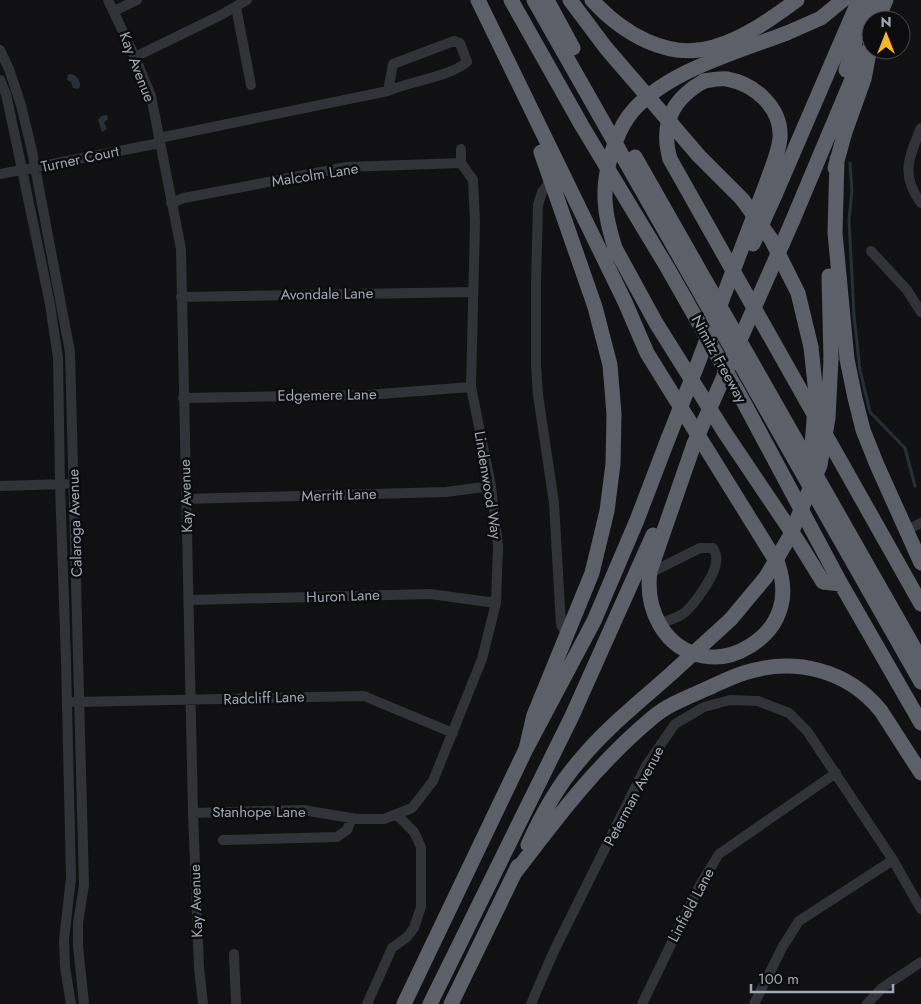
<svg xmlns="http://www.w3.org/2000/svg" width="921" height="1004" font-family="Jost,sans-serif">
<rect width="100%" height="100%" fill="#111113"/>
<path fill="#272f37" d="M70,74C77,75 81,81 80,87L78,89L73,88L71,82L67,80L68,75Z
M107,115L108,119L104,123L107,129L102,132L98,120L101,116Z"/>
<g fill="none" stroke-linecap="round" stroke-linejoin="round">
<path stroke="#272f37" stroke-width="3" d="M850,163L852,191L849,220L854,316L860,370L870,412L905,448L915,486"/>
<path stroke="#323338" stroke-width="10" d="M108,0L135,57L151,96L181,249L193,813L199,968L203,1004
M236,7L251,85
M114,11L137,0
M0,50L9,69L21,105L32,151L70,352L84,885L78,923V946L84,1004
M135,57L221,15L247,0
M0,80L6,94L19,155L50,304L58,358L60,484L66,661L71,878L64,940L65,967L71,1004
M921,128C909,157 900,175 921,203
M159,138L388,91C411,81 449,77 467,62L460,43L454,41L393,64L388,91
M0,174L160,143
M551,180L542,192L538,205L536,283V365L538,395L554,503L561,625L567,634
M171,203L184,198L347,167L461,163
M871,251L907,290L921,312
M181,297L473,292
M183,398L367,395L471,387
M0,486L65,484
M186,499L446,492L491,486
M906,530L921,523
M650,573L700,548H713C716,553 717,558 716,563C715,575 692,609 681,615C674,619 666,621 659,624
M190,600L430,594L496,603
M74,702L364,696L453,733
M193,813L303,810L357,819H384L412,808L433,781L482,659L496,603L498,546L491,486L471,387L475,222L473,180L461,163V149
M223,840L337,837L347,830L352,818
M234,954L236,1004
M367,1004L392,948L407,937L414,928L421,907V847L414,832L396,814
M531,1004L553,953L646,766L675,724L704,707L730,700L758,701L789,713L807,731L893,860L921,909
M642,1004L700,885L719,854L836,773
M754,1004L783,946L799,921L893,860
M867,1004L882,988L921,962"/>
<path stroke="#5e6069" stroke-width="15" d="M478,0L625,302L647,353L778,564C783,579 785,594 780,609C771,639 734,662 704,656C663,649 645,608 650,571L694,444
M511,0L582,126L667,267L742,399L841,584L921,723
M534,0L921,682
M547,0L573,48
M570,0L606,48L699,156L742,199L771,239L798,293L811,347
M592,0C622,33 668,61 714,47C745,38 771,19 797,0
M877,20L886,0
M787,33L821,18L843,0
M846,70L856,39L873,0
M704,81C711,80 719,78 727,79C755,84 782,108 780,138C779,152 772,166 768,179
M635,157L921,660
M670,159L921,604
M837,159L835,233L847,359L855,398L863,430L877,465L921,563
M835,168L845,132L864,79L871,42
M775,195L859,0
M792,222L863,53
M615,248L656,323L725,433L799,543L823,582L841,584
M829,276L831,359
M526,749L534,715L592,573L607,511L613,464L614,414L610,365L595,307L541,152
M528,845C541,816 558,785 580,760C607,727 641,701 673,672
M514,874C558,816 597,764 652,718C667,705 688,697 706,689C718,684 731,677 744,673C794,657 847,669 881,711L921,773
M404,1004L526,749L594,621L637,520L668,439
M430,1004L572,716L653,535
M451,1004L518,866"/>
<path stroke="#5e6069" stroke-width="15" d="M670,159C660,124 672,99 704,81
M753,244L775,195
M615,248C604,214 601,189 611,155C615,142 620,128 628,117C660,73 737,52 787,33
M811,347L816,394L811,459
M668,439L698,363L768,179
M694,444L792,222
M673,672L731,619L766,577L790,536L820,465L828,418L831,359"/>
</g>
<g text-anchor="middle" stroke-width="5" stroke-linejoin="round" paint-order="stroke">
<g font-size="15" fill="#a2a7b4" stroke="#0c0c0e">
<text transform="translate(137 67) rotate(69)" y="5">Kay Avenue</text>
<text transform="translate(80 159) rotate(-12)" y="5">Turner Court</text>
<text transform="translate(315 175) rotate(-9)" y="5">Malcolm Lane</text>
<text transform="translate(327 294) rotate(-1)" y="5">Avondale Lane</text>
<text transform="translate(719 359) rotate(61)" y="5">Nimitz Freeway</text>
<text transform="translate(327 395) rotate(-1)" y="5">Edgemere Lane</text>
<text transform="translate(488 485) rotate(81)" y="5">Lindenwood Way</text>
<text transform="translate(339 495) rotate(-2)" y="5">Merritt Lane</text>
<text transform="translate(186 496) rotate(-92)" y="5">Kay Avenue</text>
<text transform="translate(75 523) rotate(-92)" y="5">Calaroga Avenue</text>
<text transform="translate(343 596) rotate(-2)" y="5">Huron Lane</text>
<text transform="translate(264 698) rotate(-2)" y="5">Radcliff Lane</text>
<text transform="translate(634 796) rotate(-62)" y="5">Peterman Avenue</text>
<text x="259" y="817">Stanhope Lane</text>
<text transform="translate(196 901) rotate(-92)" y="5">Kay Avenue</text>
<text transform="translate(691 905) rotate(-62)" y="5">Linfield Lane</text>
</g>
</g>
<g transform="translate(886 35)"><circle r="24" fill="#0c0c0e" stroke="#484a50"/>
<path d="M0-4L9 19L0 12L-9 19Z" fill="#fab522"/>
<text y="-8" font-size="14" font-weight="bold" text-anchor="middle" fill="#a2a7b4">N</text>
</g>
<path d="M751 984v8h142v-8" fill="none" stroke="#a2a7b4" stroke-width="2.5"/>
<text x="758" y="984" font-size="15" fill="#a2a7b4" stroke="#0c0c0e" stroke-width="4" paint-order="stroke">100 m</text>
</svg>
